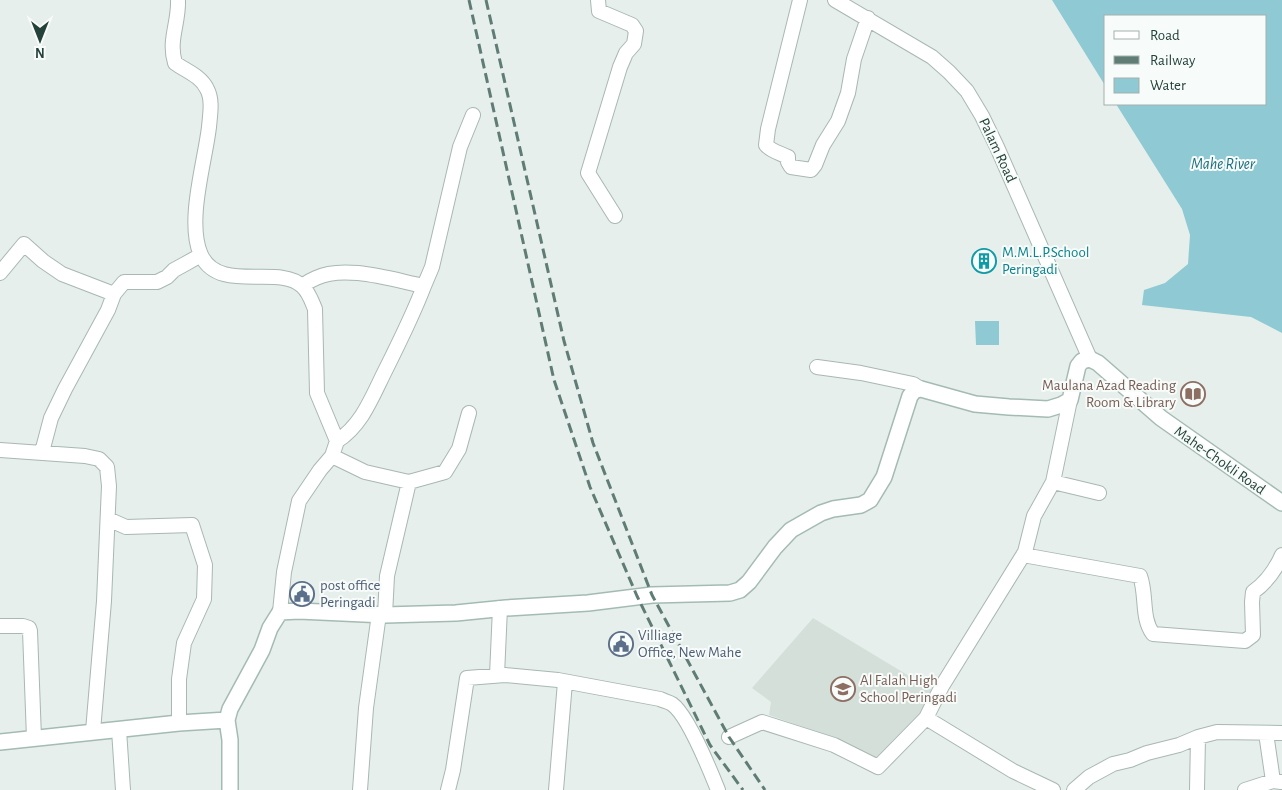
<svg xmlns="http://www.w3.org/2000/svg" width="1282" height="790" font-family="'Alegreya Sans',sans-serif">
<rect width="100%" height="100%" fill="#e6efeb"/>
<path fill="#d4dfda" d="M813,618L934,691L923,714L879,761L831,737L769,715L771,702L752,688Z"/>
<path fill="#8ec9d4" d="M1052,0H1282V333L1251,317L1142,305L1144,290L1165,283L1188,264L1190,235L1182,209L1116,104H1266V16H1106V87Z
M975,321H999V345H976Z"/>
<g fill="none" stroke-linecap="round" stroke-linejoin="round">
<defs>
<path id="street" d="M178,0C179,23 168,40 175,63C186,71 201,76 207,89C213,100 210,115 209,127C205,162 186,222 201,255C219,294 279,264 302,286C309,292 312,302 315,309L317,393L337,441L332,456L320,470L299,501L284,572L280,612
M598,0L599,11L632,25L636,31L634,44L626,53L620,67L588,173L615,216
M800,0L768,129L766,145C771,151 780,153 788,157V162L791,167L811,170L815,165L823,145L838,121L848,93L854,59L868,18
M835,0L932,57L949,72L967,91L982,116L997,147L1090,359
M0,273L24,244L43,261L62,274L114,294
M302,286C306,283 311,280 316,278C345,264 393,280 424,286L432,267L460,147L473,115
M817,367L861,373L913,384L921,389
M337,441C362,425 372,397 385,371C399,343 413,315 424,286
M0,450L85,456L99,459L107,467L109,486L104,601L93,731
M42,452L51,418L65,389L108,310L114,294L124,282H157L167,277L174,270L185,264L201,255
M332,456L365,472L409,482L445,472L459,449L469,413
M1053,482L1099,493
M108,519L126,527L192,525L205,565L204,599L184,643L179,679V723
M1023,555L1140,576C1147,595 1141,618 1153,634L1245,641L1253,635L1252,602L1253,592C1267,582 1275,571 1282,555
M385,615L387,576L409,482
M0,626H23L29,628L30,631L34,738
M497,675L500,608
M926,718L942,686L1025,552L1034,516L1053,482L1070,400
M119,730L123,790
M1266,733L1273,781
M729,737L762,722L834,745L878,767L926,718L1013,771L1053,790
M360,790L366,708L379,614
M448,790L453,770L467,678L505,675L558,680L660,699C664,701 669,702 672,704C688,715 710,770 718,790
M556,790L565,682
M1074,790L1089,777L1113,764L1130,760L1147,753L1179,745L1198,737
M1197,790L1198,737L1217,732L1282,733
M1245,790L1273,781L1281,782"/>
<path id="secondary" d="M0,742L179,723L227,720
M230,790V740L227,720L230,709L262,650L270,628L280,612L299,611L385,615L456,613L506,608L588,603L652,595L730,593L740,590L749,582L775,547L791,530L821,513L833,509L861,505L870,500L884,477L910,396L915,390L921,389L975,404L1009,407L1048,409L1061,405L1070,400L1078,366L1082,361L1090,359L1098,363L1161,418L1282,503"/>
</defs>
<use href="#street" stroke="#a8b8b2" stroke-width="16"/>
<use href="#secondary" stroke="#a4bbb3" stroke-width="18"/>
<use href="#street" stroke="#fff" stroke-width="14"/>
<use href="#secondary" stroke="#fff" stroke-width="15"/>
<path stroke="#5f7d75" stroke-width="3" stroke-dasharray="10 5" stroke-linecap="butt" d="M469,0L554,380L590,487L637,596L710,745L743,790
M486,0L564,341L593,443L652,595L729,737L765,790"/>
</g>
<defs>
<symbol id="building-ring" viewBox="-11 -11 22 22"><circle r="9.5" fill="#f7fbf9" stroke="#0f9aa8" stroke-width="1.5"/><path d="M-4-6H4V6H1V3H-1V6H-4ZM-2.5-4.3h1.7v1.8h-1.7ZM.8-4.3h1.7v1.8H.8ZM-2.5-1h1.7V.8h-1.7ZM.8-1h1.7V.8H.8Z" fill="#0f9aa8"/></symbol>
<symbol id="library-ring" viewBox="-11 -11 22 22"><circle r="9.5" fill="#f7fbf9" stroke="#8d6e63" stroke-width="1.5"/><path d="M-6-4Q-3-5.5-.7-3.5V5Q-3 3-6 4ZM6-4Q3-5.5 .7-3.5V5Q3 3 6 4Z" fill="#8d6e63"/></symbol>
<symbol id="civic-ring" viewBox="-11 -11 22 22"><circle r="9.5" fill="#f7fbf9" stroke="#5c6f8a" stroke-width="1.5"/><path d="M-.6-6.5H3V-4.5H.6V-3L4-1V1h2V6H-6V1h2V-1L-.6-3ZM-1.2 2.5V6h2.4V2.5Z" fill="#5c6f8a"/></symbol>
<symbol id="school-ring" viewBox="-11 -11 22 22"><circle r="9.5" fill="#f7fbf9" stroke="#8d6e63" stroke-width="1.5"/><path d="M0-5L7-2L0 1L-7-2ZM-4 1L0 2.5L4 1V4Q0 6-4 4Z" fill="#8d6e63"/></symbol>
</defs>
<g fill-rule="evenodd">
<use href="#building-ring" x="970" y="247" width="28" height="28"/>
<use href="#library-ring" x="1179" y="380" width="28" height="28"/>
<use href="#civic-ring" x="288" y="580" width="28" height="28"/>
<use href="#civic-ring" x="607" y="630" width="28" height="28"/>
<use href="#school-ring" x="829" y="675" width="28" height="28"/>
</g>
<g text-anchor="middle" stroke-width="4" stroke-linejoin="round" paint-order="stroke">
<g font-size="15" fill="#24423a" stroke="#f7fbf9">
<text transform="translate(998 150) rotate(65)" y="5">Palam Road</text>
<text transform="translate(1220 460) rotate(35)" y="5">Mahe-Chokli Road</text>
</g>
<g font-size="15" fill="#0d838f" stroke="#f7fbf9" text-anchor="start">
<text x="1002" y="257">M.M.L.P.School<tspan x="1002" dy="17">Peringadi</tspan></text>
</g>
<g font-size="15" fill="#785e54" stroke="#f7fbf9" text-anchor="end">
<text x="1176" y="390">Maulana Azad Reading<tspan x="1176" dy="17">Room &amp; Library</tspan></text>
<text x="860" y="685" text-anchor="start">Al Falah High<tspan x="860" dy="17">School Peringadi</tspan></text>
</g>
<g font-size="15" fill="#4e5e75" stroke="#f7fbf9" text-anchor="start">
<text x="320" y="590">post office<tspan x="320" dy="17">Peringadi</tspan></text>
<text x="638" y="640">Villiage<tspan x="638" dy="17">Office, New Mahe</tspan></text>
</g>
<g font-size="16" font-style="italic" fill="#1c6f80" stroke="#f7fbf9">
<text x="1223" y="169">Mahe River</text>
</g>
</g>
<rect x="1104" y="15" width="162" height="90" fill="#f7fbf9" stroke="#a3b1ad"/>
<rect x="1114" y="31" width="25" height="8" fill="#ffffff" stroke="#a3b1ad"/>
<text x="1150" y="40" font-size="15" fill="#24423a">Road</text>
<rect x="1114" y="56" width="25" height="8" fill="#5f7d75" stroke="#a3b1ad"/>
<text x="1150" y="65" font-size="15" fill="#24423a">Railway</text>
<rect x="1114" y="78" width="25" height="15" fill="#8ec9d4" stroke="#a3b1ad"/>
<text x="1150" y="90" font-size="15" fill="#24423a">Water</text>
<g transform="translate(40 40) rotate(180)" stroke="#f7fbf9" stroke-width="4" paint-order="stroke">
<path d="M0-4L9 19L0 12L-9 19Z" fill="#24423a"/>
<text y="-8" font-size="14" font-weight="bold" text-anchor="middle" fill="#24423a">N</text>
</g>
</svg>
